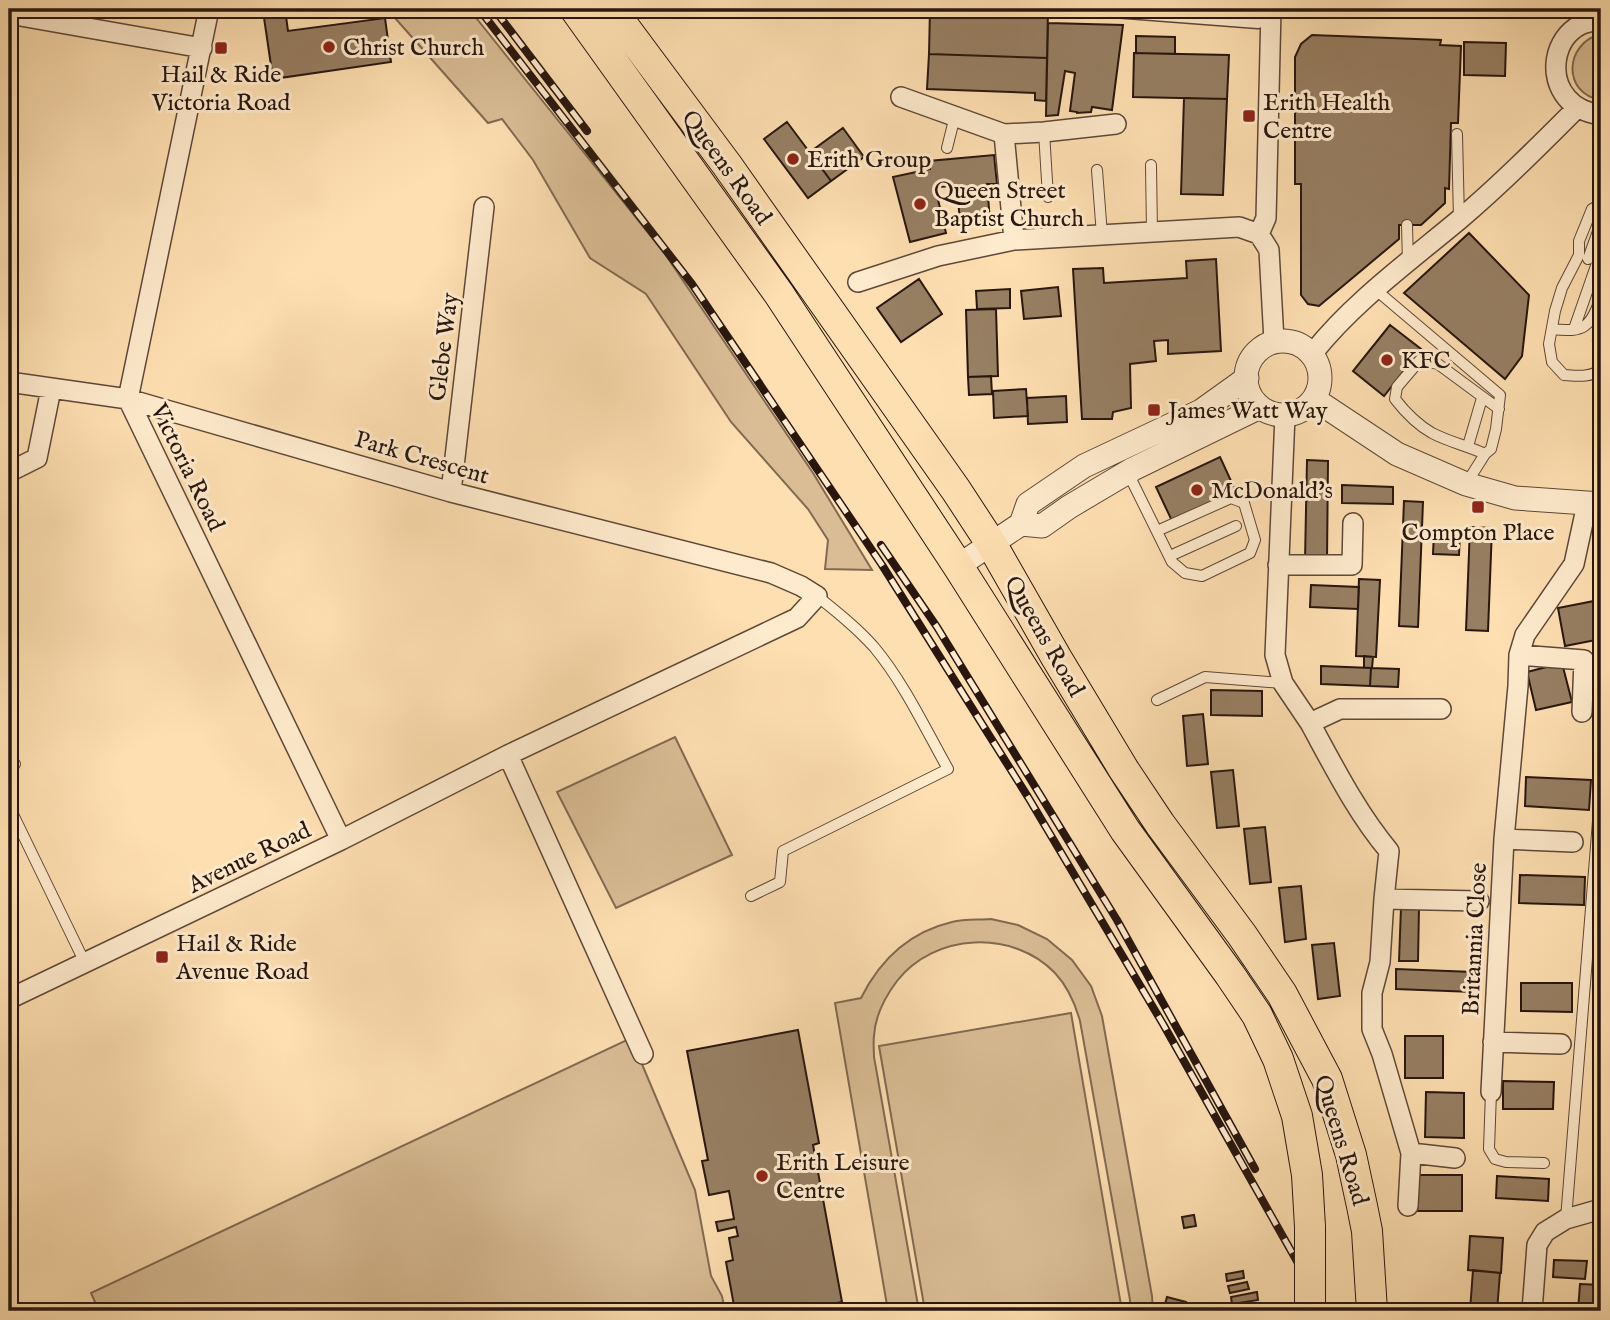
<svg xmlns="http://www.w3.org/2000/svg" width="1610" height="1320" font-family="'IM FELL English',serif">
<rect width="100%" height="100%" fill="#fedfb1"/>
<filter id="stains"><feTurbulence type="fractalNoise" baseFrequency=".00286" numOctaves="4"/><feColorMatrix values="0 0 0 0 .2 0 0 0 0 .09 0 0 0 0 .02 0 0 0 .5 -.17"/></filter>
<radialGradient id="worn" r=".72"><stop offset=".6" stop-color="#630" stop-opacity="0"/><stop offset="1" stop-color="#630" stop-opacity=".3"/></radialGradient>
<path fill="#dabd95" stroke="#816a52" stroke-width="2" d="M387,9H469L665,254L813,473L872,570L825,569L828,540L808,509L731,422L646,294L590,258L533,160L502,119L488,123Z
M1601,34V100C1562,94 1564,43 1601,34Z
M675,737L732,855L616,908L557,792Z
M991,919L1018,925L1047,939L1072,960L1091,986L1102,1016L1152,1296L1153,1311H1130V1300L1080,1021C1075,1003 1068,987 1055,973C1013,929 934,933 897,981C885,997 875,1016 874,1036C873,1043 874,1050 874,1057L919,1311H888L835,1003L861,998C880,960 909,932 952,922C964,919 978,920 991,919Z
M1071,1013L1122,1311H925L879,1046Z
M631,1038L695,1190L711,1276L722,1296L725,1311H99L91,1293Z"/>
<path fill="#977f63" stroke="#28160f" stroke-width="2" d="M285,9L288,31L385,18L391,62L273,79L263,11Z
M930,9H1048L1047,58L929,54Z
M1048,23L1123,25L1112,110L1092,107L1091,112L1077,113V112L1070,111L1075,73L1065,71L1058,115L1046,116Z
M1312,35L1441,40L1440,45L1461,46L1458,123H1451L1449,189L1445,188V203L1421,225H1399V239L1319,306L1308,304L1301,295V184H1295V57L1301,44Z
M1136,36L1175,37V54L1136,53Z
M1464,42L1506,43L1505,76L1464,75Z
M1134,53L1229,55L1227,99L1133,97Z
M929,54L1047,58L1046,101L1035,100V93L927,89Z
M1184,98L1227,99L1223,195L1181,194Z
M787,122L831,181L808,198L764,139Z
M843,128L864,157L831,181L810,152Z
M994,155L997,184H987L990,221L960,223L957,186L935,187L946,233L910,242L893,177L930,169L929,161Z
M1469,233L1529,295L1522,356L1505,379L1404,293Z
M1216,259L1221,351L1168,354V340L1154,341L1156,361L1130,364L1131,408L1113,412L1112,419H1082L1073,269L1103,268L1104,283L1187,278L1186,261Z
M919,279L942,314L901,342L877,308Z
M1058,287L1061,316L1024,319L1021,291Z
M1010,289V308L977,309L976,291Z
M996,309L998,376L968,377L966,310Z
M1390,325L1421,349L1384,396L1353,371Z
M1598,325L1601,326V342L1593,340Z
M991,376L992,394L969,395L968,377Z
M1026,389L1028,416L994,418L993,391Z
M1066,396L1067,422L1028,424L1027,398Z
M1220,457L1237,494L1173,523L1156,487Z
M1307,460L1328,461L1327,560H1305Z
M1342,485L1393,487V504L1342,503Z
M1404,501L1423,502L1418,627L1399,626Z
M1470,527L1492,528L1488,631L1466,630Z
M1434,532L1460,533L1459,555L1433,554Z
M1359,579L1380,580L1376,657L1356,656Z
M1311,585L1359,587L1358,609L1310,607Z
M1594,601L1601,639L1565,646L1558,608Z
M1364,656L1373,657L1372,668H1364Z
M1562,663L1572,702L1536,710L1527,672Z
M1321,666L1371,668L1370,686L1321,684Z
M1371,668L1399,669L1398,687L1370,686Z
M1211,690L1262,691V716L1211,715Z
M1203,714L1208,764L1187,766L1183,716Z
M1233,770L1239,826L1217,828L1211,772Z
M1526,777L1591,780L1589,810L1525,806Z
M1265,827L1271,882L1250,884L1244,829Z
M1520,875L1585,877L1584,905L1519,903Z
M1301,886L1306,939L1285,942L1279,888Z
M1401,908H1419L1418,961H1399Z
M1334,943L1340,996L1318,999L1312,945Z
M1396,969L1473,972V992L1396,989Z
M1521,983H1572V1012L1521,1011Z
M798,1030L819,1143L813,1145L842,1302L795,1311H735L726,1262L733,1260L729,1238L738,1236L736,1227L718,1231L716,1222L734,1219L729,1191L709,1195L702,1161L708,1160L687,1051Z
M1405,1036H1443V1078H1405Z
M1503,1081L1554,1082L1553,1109H1503Z
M1426,1092L1464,1093V1138L1425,1137Z
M1417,1175H1462V1211H1417Z
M1497,1176L1549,1179L1548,1201L1496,1198Z
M1194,1215L1196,1226L1184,1228L1182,1217Z
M1470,1236L1503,1238L1501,1273L1468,1270Z
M1554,1260L1587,1261L1585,1279L1553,1277Z
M1473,1270L1500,1273L1497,1311H1470Z
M1243,1271L1244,1278L1227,1281L1226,1274Z
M1247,1282L1249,1289L1230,1293L1228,1286Z
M1580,1284L1601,1285V1311H1578Z
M1257,1292L1258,1300L1232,1304L1231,1297Z
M1167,1297L1186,1302L1183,1311H1163Z"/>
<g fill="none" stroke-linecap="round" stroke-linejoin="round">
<defs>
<path id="service" d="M1044,132L1048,197
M1457,134L1459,220
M947,148L955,116
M1151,165L1152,232
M1097,170L1102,235
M1601,204L1592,209L1579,241V255L1562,288L1555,311L1549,344L1552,362L1564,375C1578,376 1590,378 1601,369
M1407,225L1408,263
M1588,259L1601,223
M1376,290L1500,395L1496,429L1491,449L1485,454L1466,484
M1552,329C1584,333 1591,327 1601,297
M1574,329L1597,263
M1468,446L1482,398
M1485,454C1468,446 1449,442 1432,433C1418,425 1405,412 1395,399L1397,387L1420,360L1438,364L1499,409
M1128,473L1172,562L1185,573L1202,576L1250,553L1255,540L1244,503L1231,498L1157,531
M1170,556L1236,526
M1157,700L1205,677L1283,683
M9,771L15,764
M9,806L85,963
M751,896L780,882L783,851L948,769C925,728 904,683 874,647C857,628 837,612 817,596
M1491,1092L1489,1149L1495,1159L1506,1162L1544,1163
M1566,1219L1601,784"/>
<path id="pedestrian" d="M1101,9L1258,21"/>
<path id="minor" d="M209,9L128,399L341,840
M1271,9L1266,218L1259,234L1269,250L1274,341
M9,14L202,48
M1601,19C1595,21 1586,22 1580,25C1554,39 1548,76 1567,98C1576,109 1588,113 1601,115
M901,97L1004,134
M1014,240L1004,134L1044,132L1116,124
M858,282L938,256L1014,240L1239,227L1259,234
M1313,353C1352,303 1411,260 1460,219C1501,184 1539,146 1577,108
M9,382L128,399L451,492L771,573L801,586L817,596L797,618L508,755L341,840L9,999
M1285,415L1275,655L1283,683L1310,723L1340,709H1441
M9,472L37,458L51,389
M451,492L484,207
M1278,565H1352L1353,523
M1519,655L1584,660L1582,712
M1310,723C1334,767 1357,813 1389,851L1384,899L1380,962L1372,993V1029L1382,1054L1411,1153L1455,1158
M508,755L643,1054
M1504,839L1573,842
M1384,899L1479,901
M1493,1042L1561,1044
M1491,1092L1504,839L1518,686L1519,655L1525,635L1574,564L1587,504
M1408,1206L1411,1153
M1532,1311L1537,1245L1545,1232L1566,1219L1601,1209"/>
<path id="tertiary" d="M1246 378a37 37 0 1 1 74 0a37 37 0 1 1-74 0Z
M1314,399L1397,454L1466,484L1515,498L1601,504
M1021,524L1042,526L1069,507L1133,469L1260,407
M958,566L1021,524L1028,504L1084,466L1201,411L1247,378"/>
<path id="primary" d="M575,9L779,294L958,566L1125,830L1230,975L1257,1015L1278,1059L1297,1116L1307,1175L1310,1227
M611,9L727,165L956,490L992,545L1056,657L1124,770L1160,824L1242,935L1282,994L1327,1079L1351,1155L1362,1206L1367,1231L1372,1311"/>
</defs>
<use href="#service" stroke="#5e4838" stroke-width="12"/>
<use href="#pedestrian" stroke="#5e4838" stroke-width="17"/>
<use href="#minor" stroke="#5e4838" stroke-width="22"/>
<use href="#tertiary" stroke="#5e4838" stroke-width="25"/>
<use href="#primary" stroke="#28160f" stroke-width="32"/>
<use href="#service" stroke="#feeacc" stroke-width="10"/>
<use href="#pedestrian" stroke="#feeacc" stroke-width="14"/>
<use href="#minor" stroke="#feeacc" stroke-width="19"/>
<use href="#tertiary" stroke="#feeacc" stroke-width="23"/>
<use href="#primary" stroke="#fedfb1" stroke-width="30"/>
<defs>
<path id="rail" d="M479,9L692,284L882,565L1028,797L1163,1024L1325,1311
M494,9L587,131
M881,545L937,627L1117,920L1255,1169"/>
</defs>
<use href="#rail" stroke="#28160f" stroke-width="8"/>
<use href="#rail" stroke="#feeacc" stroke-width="5" stroke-dasharray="16" stroke-linecap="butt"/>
<defs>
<path id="primary-bridge" d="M1310,1227V1311"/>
</defs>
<use href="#primary-bridge" stroke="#28160f" stroke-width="32" stroke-linecap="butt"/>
<use href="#primary-bridge" stroke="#fedfb1" stroke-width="30"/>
</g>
<g fill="#8f2418" stroke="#feeacc" stroke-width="2.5">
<circle cx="329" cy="47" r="7"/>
<rect x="214" y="41" width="14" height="14" rx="3.5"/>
<rect x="1242" y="109" width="14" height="14" rx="3.5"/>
<circle cx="793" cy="159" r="7"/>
<circle cx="920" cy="204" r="7"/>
<circle cx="1387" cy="360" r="7"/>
<rect x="1147" y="403" width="14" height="14" rx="3.5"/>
<circle cx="1197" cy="490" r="7"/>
<rect x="1471" y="500" width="14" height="14" rx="3.5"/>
<rect x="155" y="950" width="14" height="14" rx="3.5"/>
<circle cx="762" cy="1176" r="7"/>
</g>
<g text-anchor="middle" stroke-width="6" stroke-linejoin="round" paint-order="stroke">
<g font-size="24" fill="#28160f" stroke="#feeacc" text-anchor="start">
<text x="343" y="55">Christ Church</text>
<text x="221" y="82" text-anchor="middle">Hail &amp; Ride<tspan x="221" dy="28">Victoria Road</tspan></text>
<text x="1263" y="110">Erith Health<tspan x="1263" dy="28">Centre</tspan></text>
<text x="807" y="167">Erith Group</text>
<text x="934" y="198">Queen Street<tspan x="934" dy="28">Baptist Church</tspan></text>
<text x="1401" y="368">KFC</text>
<text x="1168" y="418">James Watt Way</text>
<text x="1211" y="498">McDonald's</text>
<text x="1478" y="540" text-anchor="middle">Compton Place</text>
<text x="176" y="951">Hail &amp; Ride<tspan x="176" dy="28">Avenue Road</tspan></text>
<text x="776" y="1170">Erith Leisure<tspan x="776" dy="28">Centre</tspan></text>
</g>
<g font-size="24" fill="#28160f" stroke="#feeacc">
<text transform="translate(727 167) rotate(54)" y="8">Queens Road</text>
<text transform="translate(443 347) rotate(-83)" y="8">Glebe Way</text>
<text transform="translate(422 457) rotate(16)" y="8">Park Crescent</text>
<text transform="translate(188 467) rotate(64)" y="8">Victoria Road</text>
<text transform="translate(1045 636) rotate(60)" y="8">Queens Road</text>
<text transform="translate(249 857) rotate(-26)" y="8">Avenue Road</text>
<text transform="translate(1474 939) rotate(-87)" y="8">Britannia Close</text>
<text transform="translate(1342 1140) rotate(73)" y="8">Queens Road</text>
</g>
</g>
<rect width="1610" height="1320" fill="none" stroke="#fedfb1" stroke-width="35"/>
<rect x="10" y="10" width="1589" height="1299" fill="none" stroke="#28160f" stroke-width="3.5"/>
<rect x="18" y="18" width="1575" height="1285" fill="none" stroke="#28160f" stroke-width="2"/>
<rect width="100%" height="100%" filter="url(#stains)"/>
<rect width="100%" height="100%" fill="url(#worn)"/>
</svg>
